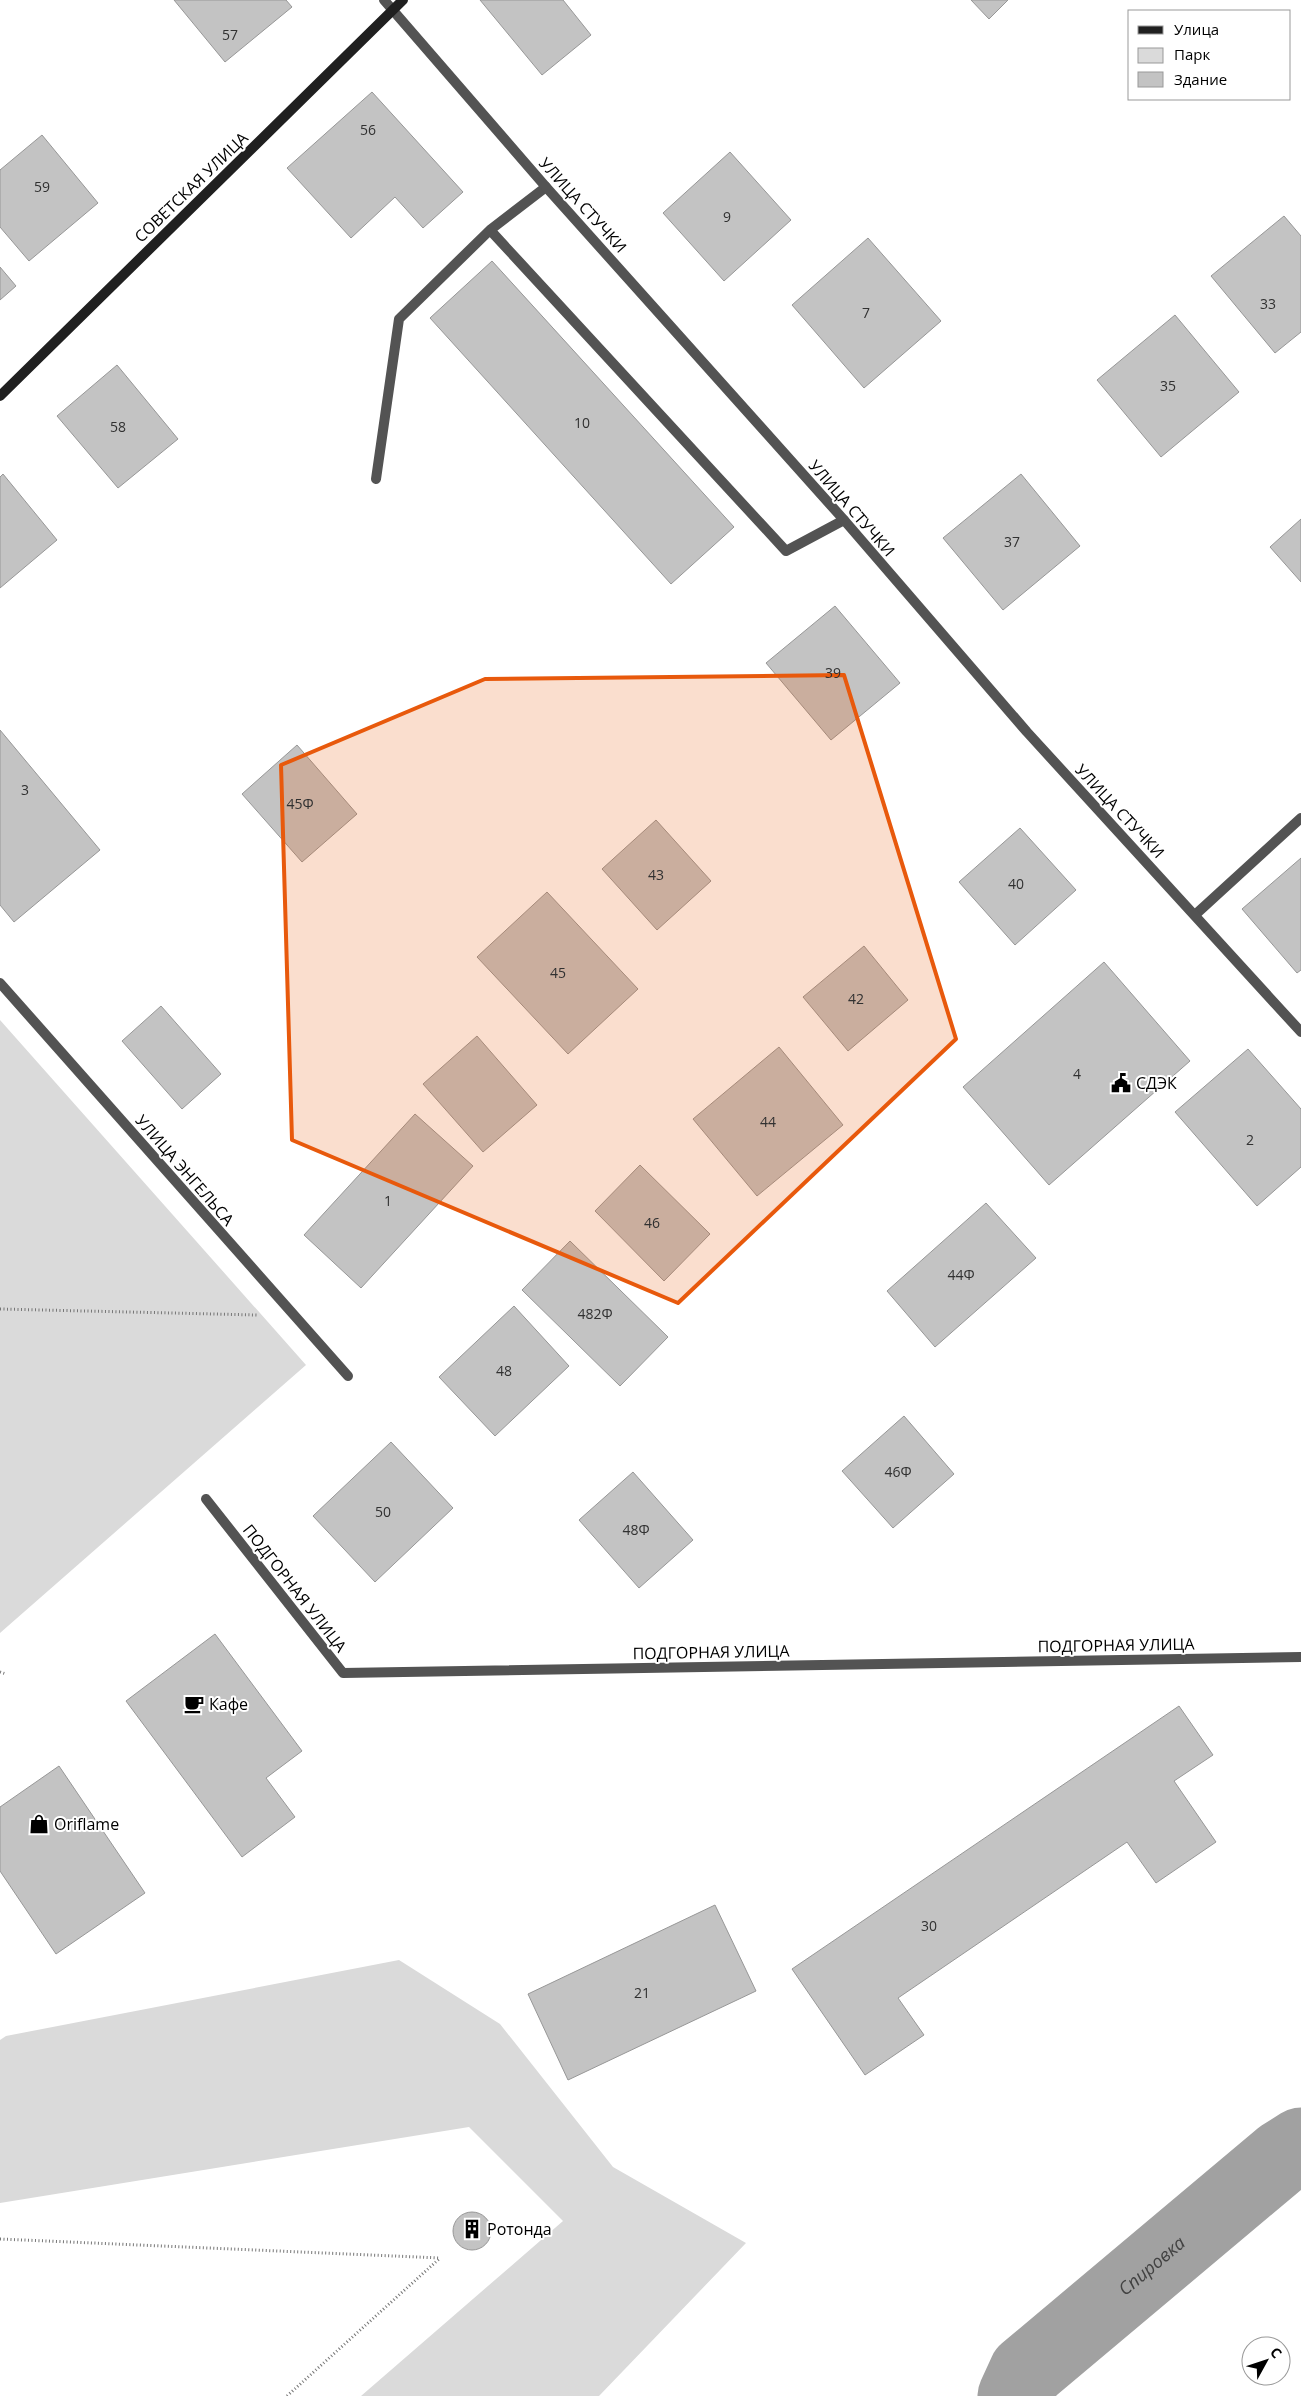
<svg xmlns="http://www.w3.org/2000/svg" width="1301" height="2396" font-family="'Open Sans',sans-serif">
<rect width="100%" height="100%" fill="#fff"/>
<path fill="#dadada" d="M0,1020L306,1365L0,1633Z
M399,1960L500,2024L613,2167L746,2243L599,2396H361L563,2221L469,2127L0,2203V2040L6,2036Z"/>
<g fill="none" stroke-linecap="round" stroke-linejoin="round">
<path stroke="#a1a1a1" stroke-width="75" id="s1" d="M1015,2396L1026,2372L1282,2157L1301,2145"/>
</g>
<path fill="#c3c3c3" stroke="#979797" d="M174,0H286L292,7L225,62Z
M480,0H563L591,35L542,75Z
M971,0H1008L989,19Z
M372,92L463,192L423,228L395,197L351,238L287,168Z
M42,135L98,203L29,261L0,227V170Z
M730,152L791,220L724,281L663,213Z
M1284,216L1301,236V332L1275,353L1211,276Z
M868,238L941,321L864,388L792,305Z
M492,261L734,527L671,584L430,318Z
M0,267L16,286L0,300Z
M1175,315L1239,392L1161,457L1097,380Z
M117,365L178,439L118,488L57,416Z
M3,474L57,540L0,588V477Z
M1021,474L1080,546L1003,610L943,538Z
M1301,519V582L1270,547Z
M835,606L900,683L831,740L766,663Z
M0,730L100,850L14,922L0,905Z
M297,745L357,814L302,862L242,794Z
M656,820L711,881L657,930L602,869Z
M1020,828L1076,890L1015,945L959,882Z
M1301,858V970L1297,973L1242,909Z
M547,892L638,989L568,1054L477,957Z
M864,946L908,1000L848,1051L803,997Z
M1104,962L1190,1061L1049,1185L963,1087Z
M161,1006L221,1074L182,1109L122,1041Z
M477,1036L537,1105L483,1152L423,1084Z
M779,1047L843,1125L757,1196L693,1119Z
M1248,1049L1301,1109V1167L1257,1206L1175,1112Z
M415,1114L473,1166L361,1288L304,1235Z
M640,1165L710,1234L664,1281L595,1211Z
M986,1203L1036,1258L935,1347L887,1291Z
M570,1241L668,1337L620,1386L522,1290Z
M514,1306L569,1366L495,1436L439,1377Z
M904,1416L954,1474L893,1528L842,1471Z
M391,1442L453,1508L375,1582L313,1516Z
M633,1472L693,1540L639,1588L579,1520Z
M215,1634L302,1751L266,1778L295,1817L242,1857L126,1701Z
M1179,1706L1213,1755L1174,1781L1216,1842L1156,1883L1127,1842L898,1998L924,2035L865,2075L792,1969Z
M59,1766L145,1893L56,1954L0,1871V1807Z
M715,1905L756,1991L568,2080L528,1994Z
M453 2231a19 19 0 1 1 38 0a19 19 0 1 1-38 0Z"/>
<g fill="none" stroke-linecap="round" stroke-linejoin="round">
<path stroke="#757575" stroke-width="3" stroke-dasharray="1 2.5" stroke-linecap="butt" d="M0,1309L257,1315
M0,1672L6,1674
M0,2239L440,2258
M287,2396L439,2259"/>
<path stroke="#535353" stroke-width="10" d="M546,187L490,230L786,551L844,520
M376,479L399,319L490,230
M1196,914L1301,818"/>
<path stroke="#535353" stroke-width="10" d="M384,0L546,187L844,520L1027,732L1301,1032
M0,983L348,1376
M206,1499L343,1673L1301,1657"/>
<path stroke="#202020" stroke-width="10" d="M0,396L403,0"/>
</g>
<path fill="#e8590c" fill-opacity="0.2" stroke="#e8590c" stroke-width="4" stroke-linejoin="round" d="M844,675L956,1039L678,1303L292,1140L281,765L485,679Z"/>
<defs>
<symbol id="civic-bare" viewBox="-9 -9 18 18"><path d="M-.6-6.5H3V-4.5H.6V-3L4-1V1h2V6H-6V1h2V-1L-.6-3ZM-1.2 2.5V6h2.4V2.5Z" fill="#000" stroke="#fff" stroke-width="2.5" paint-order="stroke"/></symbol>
<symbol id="cafe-bare" viewBox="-9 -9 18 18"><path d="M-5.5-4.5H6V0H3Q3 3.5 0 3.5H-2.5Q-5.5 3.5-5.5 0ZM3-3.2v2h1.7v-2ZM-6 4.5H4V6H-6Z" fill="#000" stroke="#fff" stroke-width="2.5" paint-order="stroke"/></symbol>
<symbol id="shop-bare" viewBox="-9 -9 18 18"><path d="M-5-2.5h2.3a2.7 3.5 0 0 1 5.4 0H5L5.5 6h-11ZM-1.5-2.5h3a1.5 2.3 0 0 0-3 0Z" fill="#000" stroke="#fff" stroke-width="2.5" paint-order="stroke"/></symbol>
<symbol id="building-bare" viewBox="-9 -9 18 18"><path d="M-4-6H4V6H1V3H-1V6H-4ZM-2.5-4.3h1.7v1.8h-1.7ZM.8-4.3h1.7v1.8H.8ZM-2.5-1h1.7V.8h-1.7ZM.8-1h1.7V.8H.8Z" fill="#000" stroke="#fff" stroke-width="2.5" paint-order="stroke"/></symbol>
</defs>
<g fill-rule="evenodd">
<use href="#civic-bare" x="1107" y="1069" width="28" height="28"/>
<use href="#cafe-bare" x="180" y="1690" width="28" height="28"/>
<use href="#shop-bare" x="25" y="1810" width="28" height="28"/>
<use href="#building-bare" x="458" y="2215" width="28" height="28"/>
</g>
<g text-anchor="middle" stroke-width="4" stroke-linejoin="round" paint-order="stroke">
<g font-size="14" fill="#313131">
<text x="230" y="40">57</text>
<text x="368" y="135">56</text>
<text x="42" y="192">59</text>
<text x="727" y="222">9</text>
<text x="1268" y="309">33</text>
<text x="866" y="318">7</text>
<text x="1168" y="391">35</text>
<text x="582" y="428">10</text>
<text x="118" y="432">58</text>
<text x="1012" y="547">37</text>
<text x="833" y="678">39</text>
<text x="25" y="795">3</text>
<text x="300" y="809">45Ф</text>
<text x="656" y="880">43</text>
<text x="1016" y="889">40</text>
<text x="558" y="978">45</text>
<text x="856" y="1004">42</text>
<text x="1077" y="1079">4</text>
<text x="768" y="1127">44</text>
<text x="1250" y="1145">2</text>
<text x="388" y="1206">1</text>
<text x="652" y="1228">46</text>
<text x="961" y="1280">44Ф</text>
<text x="595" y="1319">482Ф</text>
<text x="504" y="1376">48</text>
<text x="898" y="1477">46Ф</text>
<text x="383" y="1517">50</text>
<text x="636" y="1535">48Ф</text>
<text x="929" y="1931">30</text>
<text x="642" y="1998">21</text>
</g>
<g font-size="16" fill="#000" stroke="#fff">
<text transform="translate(191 187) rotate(-44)" y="6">СОВЕТСКАЯ УЛИЦА</text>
<text transform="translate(583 205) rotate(48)" y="6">УЛИЦА СТУЧКИ</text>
<text transform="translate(852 508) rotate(49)" y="6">УЛИЦА СТУЧКИ</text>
<text transform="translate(1120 811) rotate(47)" y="6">УЛИЦА СТУЧКИ</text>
<text transform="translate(185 1170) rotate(49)" y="6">УЛИЦА ЭНГЕЛЬСА</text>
<text transform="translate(295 1588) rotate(52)" y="6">ПОДГОРНАЯ УЛИЦА</text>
<text transform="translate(1116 1645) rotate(-1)" y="6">ПОДГОРНАЯ УЛИЦА</text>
<text transform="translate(711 1652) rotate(-1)" y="6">ПОДГОРНАЯ УЛИЦА</text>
</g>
<g font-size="16" fill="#000" stroke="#fff" text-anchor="start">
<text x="1136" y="1089">СДЭК</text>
<text x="209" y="1710">Кафе</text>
<text x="54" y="1830">Oriflame</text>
<text x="487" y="2235">Ротонда</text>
</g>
<g font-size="18" font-style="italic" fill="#424242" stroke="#fff">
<text dy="6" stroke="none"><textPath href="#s1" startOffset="191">Спировка</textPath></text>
</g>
</g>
<rect x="1128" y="10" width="162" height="90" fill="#ffffff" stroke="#999999"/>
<rect x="1138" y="26" width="25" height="8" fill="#202020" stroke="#999999"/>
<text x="1174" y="35" font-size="15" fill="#000000">Улица</text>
<rect x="1138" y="48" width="25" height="15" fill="#dadada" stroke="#999999"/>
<text x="1174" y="60" font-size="15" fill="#000000">Парк</text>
<rect x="1138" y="72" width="25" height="15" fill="#c3c3c3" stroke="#999999"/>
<text x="1174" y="85" font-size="15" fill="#000000">Здание</text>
<g transform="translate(1266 2361) rotate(50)"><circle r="24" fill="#ffffff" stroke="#999999"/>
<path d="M0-4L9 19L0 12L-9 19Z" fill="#000000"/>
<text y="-8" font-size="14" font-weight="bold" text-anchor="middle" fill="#000000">С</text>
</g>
</svg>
